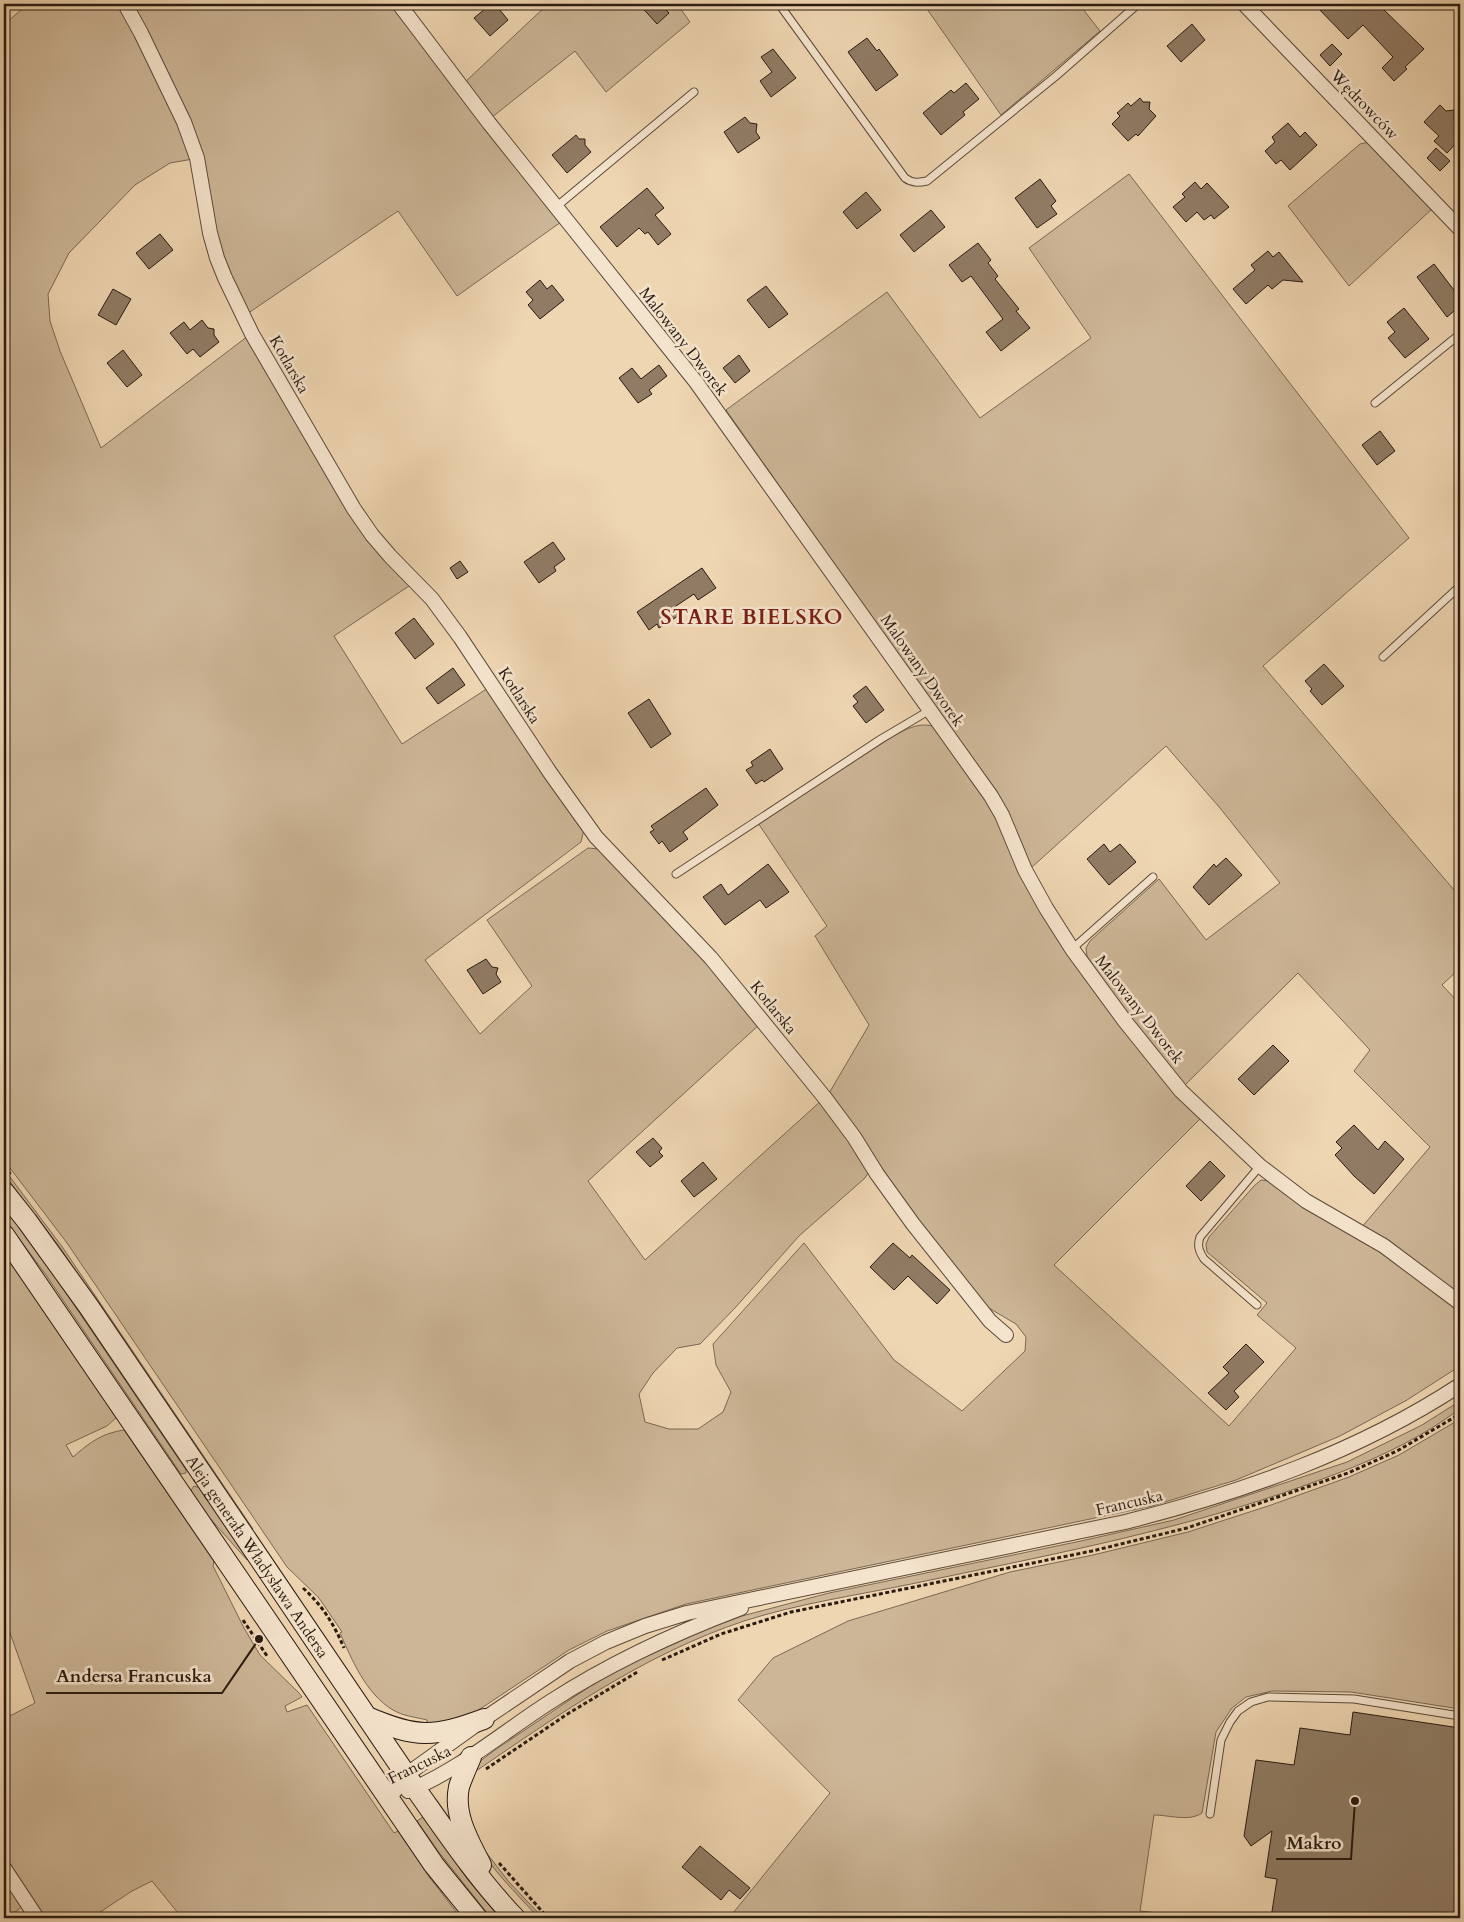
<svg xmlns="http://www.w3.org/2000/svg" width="1464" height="1922" font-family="Cardo,serif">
<rect width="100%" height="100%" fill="#efd6b2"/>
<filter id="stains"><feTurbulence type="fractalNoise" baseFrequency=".004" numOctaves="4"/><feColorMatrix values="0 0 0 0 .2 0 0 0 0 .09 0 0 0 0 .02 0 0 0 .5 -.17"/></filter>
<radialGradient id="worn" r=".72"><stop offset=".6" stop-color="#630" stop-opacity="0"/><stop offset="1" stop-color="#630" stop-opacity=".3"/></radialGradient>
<path fill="#cdb697" stroke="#7b6854" d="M28,4H120L179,125L193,159L170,163L135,185L69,253L48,294L50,321L60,351L101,448L248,336L315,451L412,584L334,636L402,744L488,688L584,829L581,842L425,960L480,1034L532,986L487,920L588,848L600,849L709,960L760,1024L588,1181L645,1260L822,1100L867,1165L868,1173L865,1178L799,1236L735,1308L700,1344L677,1348L653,1373L639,1394L645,1422L669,1429H698L723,1412L731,1392L716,1365L713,1344L804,1243L894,1360L962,1411L1025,1351L1026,1337L1016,1324L982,1304L955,1273L828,1095L869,1025L815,936L827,926L758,823L889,739C904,730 918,721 936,727L983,794L995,815L1018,869L1202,1117L1054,1265L1229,1426L1296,1348L1257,1315L1267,1303L1207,1252L1206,1244L1209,1237L1254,1186L1261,1180L1269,1181L1402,1263L1460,1309V1366L1407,1400L1340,1436L1236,1480L1152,1506L686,1604L607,1631L569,1650L468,1717L427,1728V1720C415,1717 403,1716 393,1710C366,1694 352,1660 340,1633L342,1632L319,1598L287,1567L67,1243L4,1160V17L7,22Z
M130,4H393L561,222L457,296L398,211L247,314L221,257L201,156Z
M548,4H677L690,22L606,92L575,51L491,118L464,83Z
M935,4H1079L1100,31L1001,115L927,9Z
M1369,142L1433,208L1349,286L1288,206L1360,144Z
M1129,174L1409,538L1263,666L1460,897V968L1442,985L1460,1004V1296L1361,1228L1430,1147L1354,1071L1370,1050L1298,973L1184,1086L1128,1016L1087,956L1086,948L1090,941L1159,879L1206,940L1280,883L1220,808L1166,746L1031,868L995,792L726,410L887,292L980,418L1091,338L1029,248Z
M4,1169L63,1248L253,1529L251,1530L61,1249L4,1174Z
M4,1206L51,1271L186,1470V1473L181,1474L46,1275L4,1218Z
M4,1254L51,1318L118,1416L107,1426L66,1445L73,1457C89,1443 102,1433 124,1430L214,1561L213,1566L244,1628L260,1655L298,1692L302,1697L285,1706L287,1712L307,1705L394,1833L398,1831L430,1878L461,1918H182L152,1881L132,1891L91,1918H42L4,1862V1719L35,1703L4,1616Z
M1460,1401V1409C1447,1418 1434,1427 1420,1435C1377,1460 1329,1477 1283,1493C1162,1534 1040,1557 916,1583C859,1595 800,1603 744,1621C645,1654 561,1713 476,1771L479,1762L495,1750L589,1687L623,1667L707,1629L742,1616L829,1593L1081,1541L1174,1520L1347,1462L1422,1425Z
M1460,1419V1709L1351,1692L1272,1691L1246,1697L1232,1708L1216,1732L1202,1813C1189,1822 1169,1815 1154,1815L1140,1911L1159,1913L1168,1918H729L830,1793L738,1700L773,1658L848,1621L1010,1572L1093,1555L1188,1532L1271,1505L1349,1477L1399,1455Z
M194,1486L200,1488L248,1559L247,1560L207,1515L192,1493L191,1490Z
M466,1809L482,1847L509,1882L543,1918L538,1917C516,1893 490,1868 474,1839C470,1830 468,1818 466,1809Z
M423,1817L468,1880L500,1918H491L438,1851L417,1821Z
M4,1875L23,1906L7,1918H4Z"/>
<path fill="#907c65" stroke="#291b11" d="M491,4H495L508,20L490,36L474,18Z
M639,4H661L669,13L657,24Z
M1314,4H1378L1424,49L1405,67L1407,69L1394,81L1382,68L1393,57L1363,25L1348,39Z
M1192,24L1205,40L1181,62L1167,46Z
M867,38L877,51L879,49L898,75L876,91L848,52Z
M1332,44L1342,54L1330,66L1320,55Z
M773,49L796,78L771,97L760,81L772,72L761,57Z
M966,83L979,99L963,112L965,115L941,135L923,113L951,90L954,93Z
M1140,98L1143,102H1150L1149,109L1156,116L1138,136L1136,134L1128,141L1112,124L1120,116L1117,113L1128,103L1131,106Z
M1440,105L1446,111L1454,110V119L1460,125L1454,131L1460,139L1447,153L1434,141L1439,136L1424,122Z
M745,117L750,123L757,124L756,132L760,138L738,153L724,132Z
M1288,123L1300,137L1305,132L1317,145L1290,170L1281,160L1276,164L1265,151L1275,142L1272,137Z
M576,135L579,139H585V145L591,152L567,173L552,155Z
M1436,148L1450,161L1440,171L1427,158Z
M1040,179L1056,201L1051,206L1057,214L1037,228L1015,198Z
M1195,182L1201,189L1207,183L1229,207L1214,219L1211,215L1204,220L1197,212L1186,222L1173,207L1185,197L1182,194Z
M647,188L664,208L655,215L671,234L658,245L648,232L645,234L639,228L617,247L600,227Z
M866,192L881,210L857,229L843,212Z
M931,210L945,227L914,252L900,235Z
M160,234L173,250L149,269L136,253Z
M978,243L991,260L988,263L998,276L995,279L1019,309L1016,311L1030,328L1001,351L986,332L1003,319L971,276L962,282L949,265Z
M1268,251L1273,257L1279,252L1303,282L1283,280L1272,289L1268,285L1246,304L1233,289L1255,270L1251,265Z
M1434,264L1460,298V306L1447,317L1417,277Z
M540,280L547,289L552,285L564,300L540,319L528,305L533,300L526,292Z
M766,286L788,314L769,328L747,300Z
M113,289L131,299L116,325L98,315Z
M1404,308L1429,339L1405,358L1388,338L1395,332L1387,322Z
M202,320L208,328L214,329V335L219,342L200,357L193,349L187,354L170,333L184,322L190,330Z
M123,350L142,375L127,387L107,363Z
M739,355L750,371L735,383L723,368Z
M659,365L667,376L649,390L652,394L638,403L619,378L632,368L641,379Z
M1380,431L1395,451L1377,465L1362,445Z
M553,542L565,559L554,567L556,571L539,583L524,562Z
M460,561L468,572L457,579L450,568Z
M702,568L716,588L698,600L694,594L673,608L678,616L659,628L657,624L649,630L637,612Z
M414,618L434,644L415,659L395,633Z
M1324,664L1344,686L1322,705L1310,691L1312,689L1305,681Z
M453,668L465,685L438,704L426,688Z
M866,686L884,710L866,723L853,706L858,702L853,696Z
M649,699L671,734L651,748L628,713Z
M770,749L783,769L764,782L762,780L756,784L746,770L753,766L751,762Z
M706,788L718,805L683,832L688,839L670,852L662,841L659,844L650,832L654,830L651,826Z
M1104,844L1110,852L1120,844L1136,862L1109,885L1087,859Z
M1226,858L1242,875L1209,905L1193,887L1214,864L1216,867Z
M768,864L789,892L766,908L760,900L725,925L703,897L721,884L728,895Z
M486,959L492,967L498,968L496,974L501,982L483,994L467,970Z
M1273,1045L1289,1061L1254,1095L1238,1079Z
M1354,1125L1378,1150L1385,1141L1404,1159L1374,1194L1354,1176L1335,1155L1342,1148L1336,1142Z
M653,1138L662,1148L659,1152L663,1156L650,1167L636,1152Z
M1210,1161L1225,1176L1201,1201L1186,1186Z
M703,1162L717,1179L694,1197L681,1181Z
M893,1243L910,1258L912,1255L950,1290L937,1304L908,1276L894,1290L870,1267Z
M1246,1344L1264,1362L1234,1391L1239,1397L1226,1410L1208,1393L1229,1373L1223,1367Z
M1353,1712L1460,1728V1918H1271L1277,1879L1265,1877L1272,1831L1251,1846L1244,1836L1256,1760L1294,1765L1300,1728L1350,1735Z
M700,1846L750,1888L740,1899L729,1890L721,1900L682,1867Z"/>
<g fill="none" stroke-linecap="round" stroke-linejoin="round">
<defs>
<path id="service" d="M779,4L905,178C912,183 918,183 927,181L1056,76L1138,4
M556,207L694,92
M1375,403L1460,334
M1383,657L1460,586
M676,874L881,739L930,710
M1072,949L1153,877
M1257,1305L1204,1259C1199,1251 1197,1246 1200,1237L1260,1166
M1210,1814L1221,1740L1230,1722L1238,1711L1251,1702L1268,1697L1354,1699L1460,1716"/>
<path id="minor" d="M125,4L141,33L184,122L197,158L210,233L217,258L225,278L252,334L354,509L372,535L390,556L432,599L460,637L551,774L596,837L711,958L825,1098L854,1137L877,1174L913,1224L990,1321L1006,1335
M399,4L489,123L696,382L991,796L1002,815L1025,870L1046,908L1072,949L1124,1020L1181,1091L1260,1166L1306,1201L1384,1246L1460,1303
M1244,4L1460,229
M408,1791C461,1769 503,1732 550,1702C610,1663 675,1633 741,1608
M389,1799L406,1775L484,1719L570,1661L606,1642L645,1626L687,1613L1125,1522C1243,1492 1358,1452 1460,1385
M4,1868L37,1918"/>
<g id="secondary">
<path id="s1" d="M4,1192L27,1221L89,1307L415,1788C447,1833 477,1878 515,1918"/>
<path d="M4,1235L434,1865L477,1918"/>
<path d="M367,1717C417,1738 433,1738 484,1719"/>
<path d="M471,1757C467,1767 462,1777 459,1787C453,1815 469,1841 481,1865"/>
</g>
</defs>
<use href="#service" stroke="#5a4a39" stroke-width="9"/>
<use href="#minor" stroke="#5a4a39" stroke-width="16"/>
<use href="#secondary" stroke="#291b11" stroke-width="22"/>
<path stroke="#291b11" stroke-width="3" stroke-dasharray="4 2.5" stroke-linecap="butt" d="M4,1166L11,1175
M303,1588C322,1605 334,1624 344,1648
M243,1620L267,1656
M662,1660L721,1634L791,1612L1092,1551L1187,1528L1348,1473L1397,1451L1460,1414
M486,1769L569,1713L639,1671
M499,1863L548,1918"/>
<use href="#service" stroke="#f5e4cd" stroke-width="7"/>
<use href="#minor" stroke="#f5e4cd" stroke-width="14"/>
<use href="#secondary" stroke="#f5e4cd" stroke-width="20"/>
</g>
<g text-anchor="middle" stroke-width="5" stroke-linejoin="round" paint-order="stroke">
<g font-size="16" fill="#291b11" stroke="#f5e4cd">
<text transform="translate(1365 104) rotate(46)" y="6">Wędrowców</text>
<text transform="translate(684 341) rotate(52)" y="6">Malowany Dworek</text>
<text transform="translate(290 364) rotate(60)" y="6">Kotlarska</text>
<text transform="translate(923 670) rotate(55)" y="6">Malowany Dworek</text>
<text transform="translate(520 695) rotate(57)" y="6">Kotlarska</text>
<text transform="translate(774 1007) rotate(51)" y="6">Kotlarska</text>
<text transform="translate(1140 1009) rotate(52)" y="6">Malowany Dworek</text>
<text transform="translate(1129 1502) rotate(-13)" y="6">Francuska</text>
<text dy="6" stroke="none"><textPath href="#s1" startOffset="444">Aleja generała Władysława Andersa</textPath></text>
<text transform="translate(419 1764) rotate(-26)" y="6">Francuska</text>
</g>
<g font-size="21" font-weight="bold" letter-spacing="1" fill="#7a1f14" stroke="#f5e4cd">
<text x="752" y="624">STARE BIELSKO</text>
</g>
</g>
<path fill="none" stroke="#291b11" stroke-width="2" d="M259 1639L222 1693H46M1355 1801L1351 1859H1276"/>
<g fill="#291b11" stroke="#f5e4cd" stroke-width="2">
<circle cx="259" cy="1639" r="5"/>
<circle cx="1355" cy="1801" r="5"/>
</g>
<g font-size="18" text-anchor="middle" font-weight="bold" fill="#291b11" stroke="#f5e4cd" stroke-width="5" stroke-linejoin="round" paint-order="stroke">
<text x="134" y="1682">Andersa Francuska</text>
<text x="1314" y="1849">Makro</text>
</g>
<rect width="1464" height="1922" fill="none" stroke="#efd6b2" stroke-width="20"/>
<rect x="5" y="5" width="1454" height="1912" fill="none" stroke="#291b11" stroke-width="2.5"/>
<rect x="10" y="10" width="1444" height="1902" fill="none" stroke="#291b11"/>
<rect width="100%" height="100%" filter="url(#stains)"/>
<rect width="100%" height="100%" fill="url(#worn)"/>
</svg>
